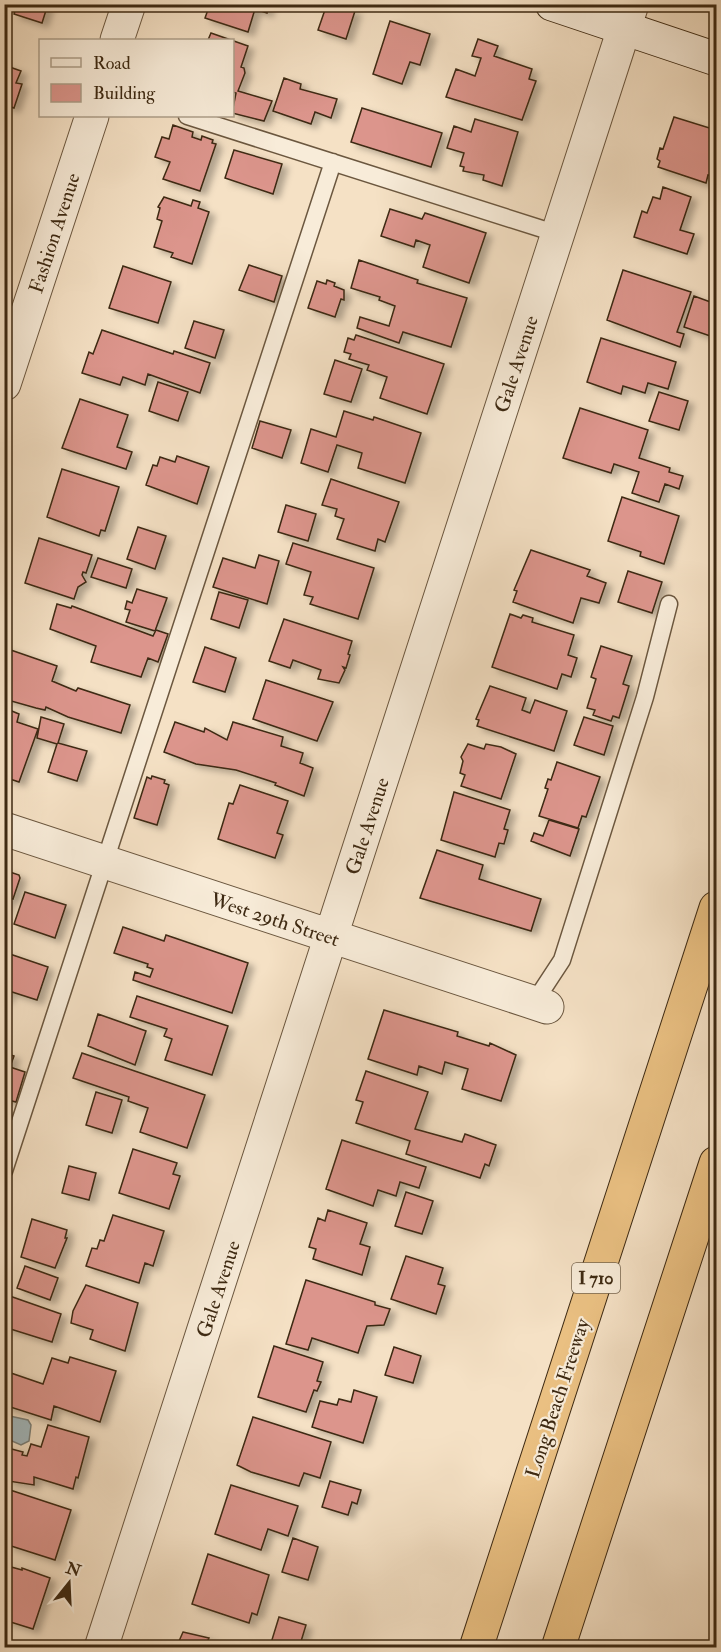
<svg xmlns="http://www.w3.org/2000/svg" width="721" height="1652" font-family="'IM FELL Double Pica',serif">
<defs>
<filter id="shadow"><feDropShadow dx="6" dy="4" stdDeviation="3" flood-color="#0004"/></filter>
</defs>
<rect width="100%" height="100%" fill="#f5e1c5"/>
<filter id="stains"><feTurbulence type="fractalNoise" baseFrequency=".00333" numOctaves="4"/><feColorMatrix values="0 0 0 0 .2 0 0 0 0 .09 0 0 0 0 .02 0 0 0 .5 -.17"/></filter>
<radialGradient id="worn" r=".72"><stop offset=".6" stop-color="#630" stop-opacity="0"/><stop offset="1" stop-color="#630" stop-opacity=".3"/></radialGradient>
<path fill="#a3bac0" stroke="#7a807a" stroke-width="1.5" d="M5,1415L28,1420L31,1425L29,1441L21,1445L5,1438Z"/>
<path fill="#dc958c" stroke="#3d2912" stroke-width="1.5" filter="url(#shadow)" d="M17,4H48L42,23L14,14Z
M210,4H269L267,13L255,9L248,32L205,18Z
M327,4L355,11L346,39L318,30Z
M390,21L430,34L420,65L410,62L402,84L373,74Z
M211,33L248,46L241,67L244,68L245,73L238,91L272,101L264,121L232,113L236,93L232,92V40H208Z
M478,39L498,46L494,56L532,69L529,79L536,81L522,120L446,97L456,69L475,76L481,58L472,56Z
M4,65L21,71L16,83L22,84L14,108L4,105Z
M284,78L301,84L300,89L337,99L331,118L315,112L311,124L273,111Z
M362,108L442,133L431,167L351,142Z
M674,117L716,130V168L712,176L708,175L706,183L658,167L660,161L657,159L660,148L663,149Z
M475,119L518,132L502,186L483,180L484,175L463,171L464,167L460,166L464,153L447,148L454,126L471,132Z
M173,125L193,132L192,137L201,140L202,136L213,140L212,143L216,144L200,191L163,179L170,162L155,157L162,137L169,139Z
M234,150L282,164L273,194L225,178Z
M663,187L691,197L680,230L694,234L687,254L634,237L642,211L647,213L653,197L660,199Z
M164,197L191,206L193,200L200,202L198,208L209,212L192,264L171,257L173,253L154,247L162,221L157,219L160,208L158,207Z
M390,209L422,219L425,213L486,233L469,283L423,267L430,245L416,240L414,247L381,236Z
M359,260L418,280L417,283L467,298L451,347L403,332L399,343L357,328L360,317L389,326L395,306L379,300L380,297L351,288Z
M249,265L282,276L274,302L239,290Z
M123,266L171,282L158,323L109,308Z
M623,270L691,292L677,332L684,334L680,347L607,320Z
M327,280L335,283L334,286L344,290V300L341,299L335,317L308,308L317,281L326,284Z
M694,296L716,304V338L684,327Z
M194,321L224,330L215,358L185,348Z
M102,330L173,354L174,351L210,363L200,393L148,374L145,385L123,377L120,385L82,373L89,352L93,354Z
M356,335L444,364L427,414L380,398L387,377L367,370L369,365L349,359L351,354L344,352L348,338L354,340Z
M601,338L676,362L668,389L648,383L645,393L623,386L621,394L587,382Z
M335,360L362,369L351,402L324,394Z
M158,382L188,392L178,421L149,411Z
M659,392L688,401L679,430L649,421Z
M80,399L128,415L117,447L132,452L126,469L62,448Z
M580,408L648,430L639,458L670,468L669,472L683,476L679,489L665,484L659,502L632,493L639,472L614,464L611,473L563,458Z
M344,411L373,420L374,417L421,433L405,483L358,468L362,453L337,445L328,472L301,463L311,429L336,437Z
M260,421L291,430L282,458L252,448Z
M177,456L209,467L197,504L146,485L153,465L157,466L160,457L175,462Z
M62,469L119,487L105,531L101,530L99,536L47,517Z
M331,479L399,502L385,542L378,539L375,551L337,539L344,519L335,516L337,509L322,505Z
M622,497L679,516L664,564L640,556L641,552L608,541Z
M286,505L316,514L308,541L278,532Z
M138,527L166,536L155,569L127,559Z
M39,538L92,555L86,573L83,572L82,575L86,582L78,587L74,599L25,583Z
M293,543L374,568L358,619L310,604L313,597L304,595L311,572L286,564Z
M531,550L590,570L587,576L606,583L599,603L581,598L573,623L513,602L517,591L514,590Z
M259,555L279,561L267,604L213,587L223,558L255,568Z
M98,558L132,569L126,588L91,577Z
M628,571L662,582L652,613L618,602Z
M137,589L167,598L155,631L126,622L130,610L125,609L127,601L132,603Z
M219,592L248,600L239,628L211,619Z
M57,604L71,608L72,606L153,636L156,630L168,634L158,662L148,658L141,677L91,662L96,646L50,629Z
M510,614L521,618L523,615L533,618L532,622L574,635L568,655L577,658L571,677L562,674L557,689L492,667Z
M284,619L352,641L348,654L350,655L346,668L343,667L345,670L339,683L318,679L321,670L293,660L290,668L269,661Z
M601,646L632,656L623,684L629,686L619,718L613,716L611,721L593,715L595,710L587,708L596,679L591,677Z
M205,647L236,658L225,692L193,682Z
M5,648L57,666L52,681L76,691L78,688L130,705L121,733L68,717L46,707L45,710L36,708L4,699Z
M266,680L333,702L317,741L253,719Z
M490,686L526,698L522,710L530,713L535,700L567,711L554,751L477,726L479,720L476,719Z
M7,709L19,714L17,722L38,729L19,782L4,777V710Z
M41,717L64,724L58,743L87,751L77,781L48,772L57,744L37,738Z
M584,717L613,726L604,755L574,745Z
M175,722L204,732L205,728L227,740L233,722L283,737L281,746L303,753L300,763L313,768L304,796L275,785L276,783L236,770L196,764L164,752Z
M468,744L484,749L486,744L501,747L516,754L501,799L461,786L465,775L460,773L463,761L461,757Z
M557,762L600,777L586,817L582,816L578,828L539,816L548,789L545,788L548,779L551,780Z
M152,776L165,780L164,783L169,785L157,825L134,818L147,777L151,779Z
M240,785L288,801L277,833L283,835L275,858L218,839L229,803L233,804Z
M454,792L510,810L504,829L508,830L504,844L499,843L495,857L441,840Z
M549,820L579,829L570,856L531,841L534,833L543,836Z
M437,850L483,865L479,879L541,899L531,931L420,898Z
M4,870L19,875L20,878L13,899L9,898L4,912Z
M25,892L66,905L55,938L14,924Z
M123,927L164,941L166,935L248,963L232,1013L133,980L135,972L150,977L153,969L147,967L148,964L114,953Z
M4,952L48,967L37,1000L9,991L7,999L4,998Z
M137,996L228,1026L212,1075L165,1060L172,1039L164,1036L167,1029L130,1017Z
M384,1010L458,1032L457,1036L489,1046L490,1043L516,1055L501,1101L462,1089L468,1069L445,1062L442,1074L419,1066L417,1075L368,1059Z
M98,1014L146,1031L135,1065L88,1046Z
M4,1053L14,1056L10,1067L25,1072L16,1102L4,1099Z
M82,1053L205,1095L187,1148L140,1132L148,1108L128,1101L129,1097L73,1078Z
M366,1071L428,1092L415,1129L462,1142L465,1134L496,1145L489,1166L485,1164L480,1178L406,1154L410,1141L356,1123L363,1102L356,1100Z
M96,1092L122,1100L112,1133L86,1125Z
M342,1140L426,1167L419,1188L400,1182L396,1196L378,1190L373,1206L326,1189Z
M133,1149L177,1163L173,1174L180,1176L169,1209L119,1193Z
M69,1166L96,1173L89,1200L62,1193Z
M406,1192L433,1201L422,1234L395,1226Z
M328,1210L367,1223L360,1244L370,1247L362,1275L313,1259L316,1249L309,1247L318,1218L325,1221Z
M113,1215L164,1231L153,1266L145,1263L139,1283L86,1266L92,1248L97,1249L100,1240L104,1241Z
M32,1219L67,1230L65,1238H67L55,1268L21,1257Z
M406,1256L443,1268L438,1284L445,1286L436,1314L391,1299Z
M25,1266L58,1278L50,1300L17,1288Z
M306,1280L375,1302V1305L390,1309L384,1325L367,1326L358,1353L312,1338L308,1350L286,1344Z
M86,1285L138,1303L125,1351L90,1339L93,1330L71,1323L73,1311Z
M4,1294L61,1314L52,1342L4,1327Z
M274,1346L323,1362L317,1381L321,1382L317,1391L314,1390L306,1412L258,1397Z
M394,1347L421,1356L413,1383L385,1375Z
M70,1357L116,1371L100,1422L54,1406L51,1420L4,1405V1383L8,1372L43,1384L52,1358L68,1363Z
M354,1390L377,1397L363,1443L312,1427L320,1401L337,1405L339,1399L351,1402Z
M253,1417L331,1442L320,1478L304,1473L299,1486L251,1472L237,1465Z
M48,1425L89,1437L78,1478L76,1477L73,1489L34,1477V1485L8,1481L9,1478L4,1476V1447L23,1452L22,1455L27,1456L31,1444L41,1447Z
M330,1481L361,1490L357,1504L352,1502L348,1515L322,1507Z
M231,1485L298,1506L288,1536L268,1529L261,1550L215,1534Z
M4,1488L71,1510L55,1560L8,1545L10,1539L4,1537Z
M293,1538L318,1547L308,1580L282,1572Z
M208,1554L269,1575L257,1615L252,1613L249,1623L192,1604Z
M4,1565L22,1570V1568L50,1578L33,1629L4,1620Z
M279,1617L306,1625L299,1648H284L271,1643Z
M183,1632L209,1638L208,1640L230,1648H176Z"/>
<g fill="none" stroke-linecap="round" stroke-linejoin="round">
<defs>
<path id="lane" d="M187,116L558,234
M525,1000L541,992L562,960L645,697L669,604
M4,1171L333,162"/>
<path id="street" d="M117,40L129,4
M4,384L92,116
M4,829L547,1007
M101,1648L632,4"/>
<path id="secondary" d="M552,4L716,59"/>
<path id="highway" d="M476,1648L716,908
M558,1648L716,1163"/>
</defs>
<use href="#lane" stroke="#6b573f" stroke-width="19"/>
<use href="#street" stroke="#6b573f" stroke-width="35"/>
<use href="#secondary" stroke="#3d2912" stroke-width="35"/>
<use href="#highway" stroke="#3d2912" stroke-width="35"/>
<use href="#lane" stroke="#f8ecd9" stroke-width="16"/>
<use href="#street" stroke="#f8ecd9" stroke-width="33"/>
<use href="#secondary" stroke="#f8ecd9" stroke-width="33"/>
<use href="#highway" stroke="#eac082" stroke-width="33"/>
</g>
<g text-anchor="middle" stroke-width="4.5" stroke-linejoin="round" paint-order="stroke">
<rect fill="#f8ecd9" stroke="#75644e" stroke-width="1.5" x="572" y="1263" width="48" height="30" rx="4.5"/>
<g font-size="18" font-weight="bold" fill="#3d2912">
<text x="596" y="1284">I 710</text>
</g>
<g font-size="20" fill="#3d2912" stroke="#f8ecd9">
<text transform="translate(54 233) rotate(-72)" y="7">Fashion Avenue</text>
<text transform="translate(516 364) rotate(-72)" y="7">Gale Avenue</text>
<text transform="translate(367 826) rotate(-72)" y="7">Gale Avenue</text>
<text transform="translate(275 919) rotate(18)" y="7">West 29th Street</text>
<text transform="translate(218 1289) rotate(-72)" y="7">Gale Avenue</text>
<text transform="translate(557 1398) rotate(-72)" y="7">Long Beach Freeway</text>
</g>
</g>
<rect width="721" height="1652" fill="none" stroke="#f5e1c5" stroke-width="24"/>
<rect x="6" y="6" width="709" height="1640" fill="none" stroke="#3d2912" stroke-width="3"/>
<rect x="12" y="12" width="697" height="1628" fill="none" stroke="#3d2912" stroke-width="1.5"/>
<rect x="39" y="39" width="195" height="78" fill="#f8ecd9" stroke="#ad9e89" stroke-width="1.5"/>
<rect x="51" y="58" width="30" height="9" fill="#f8ecd9" stroke="#ad9e89" stroke-width="1.5"/>
<text x="93" y="69" font-size="18" fill="#3d2912">Road</text>
<rect x="51" y="84" width="30" height="18" fill="#dc958c" stroke="#ad9e89" stroke-width="1.5"/>
<text x="93" y="99" font-size="18" fill="#3d2912">Building</text>
<g transform="translate(69 1583) rotate(18)" stroke="#f8ecd9" stroke-width="4.5" paint-order="stroke">
<path d="M0-4.5L10 22L0 15L-10 22Z" fill="#3d2912"/>
<text y="-9" font-size="16" font-weight="bold" text-anchor="middle" fill="#3d2912">N</text>
</g>
<rect width="100%" height="100%" filter="url(#stains)"/>
<rect width="100%" height="100%" fill="url(#worn)"/>
</svg>
